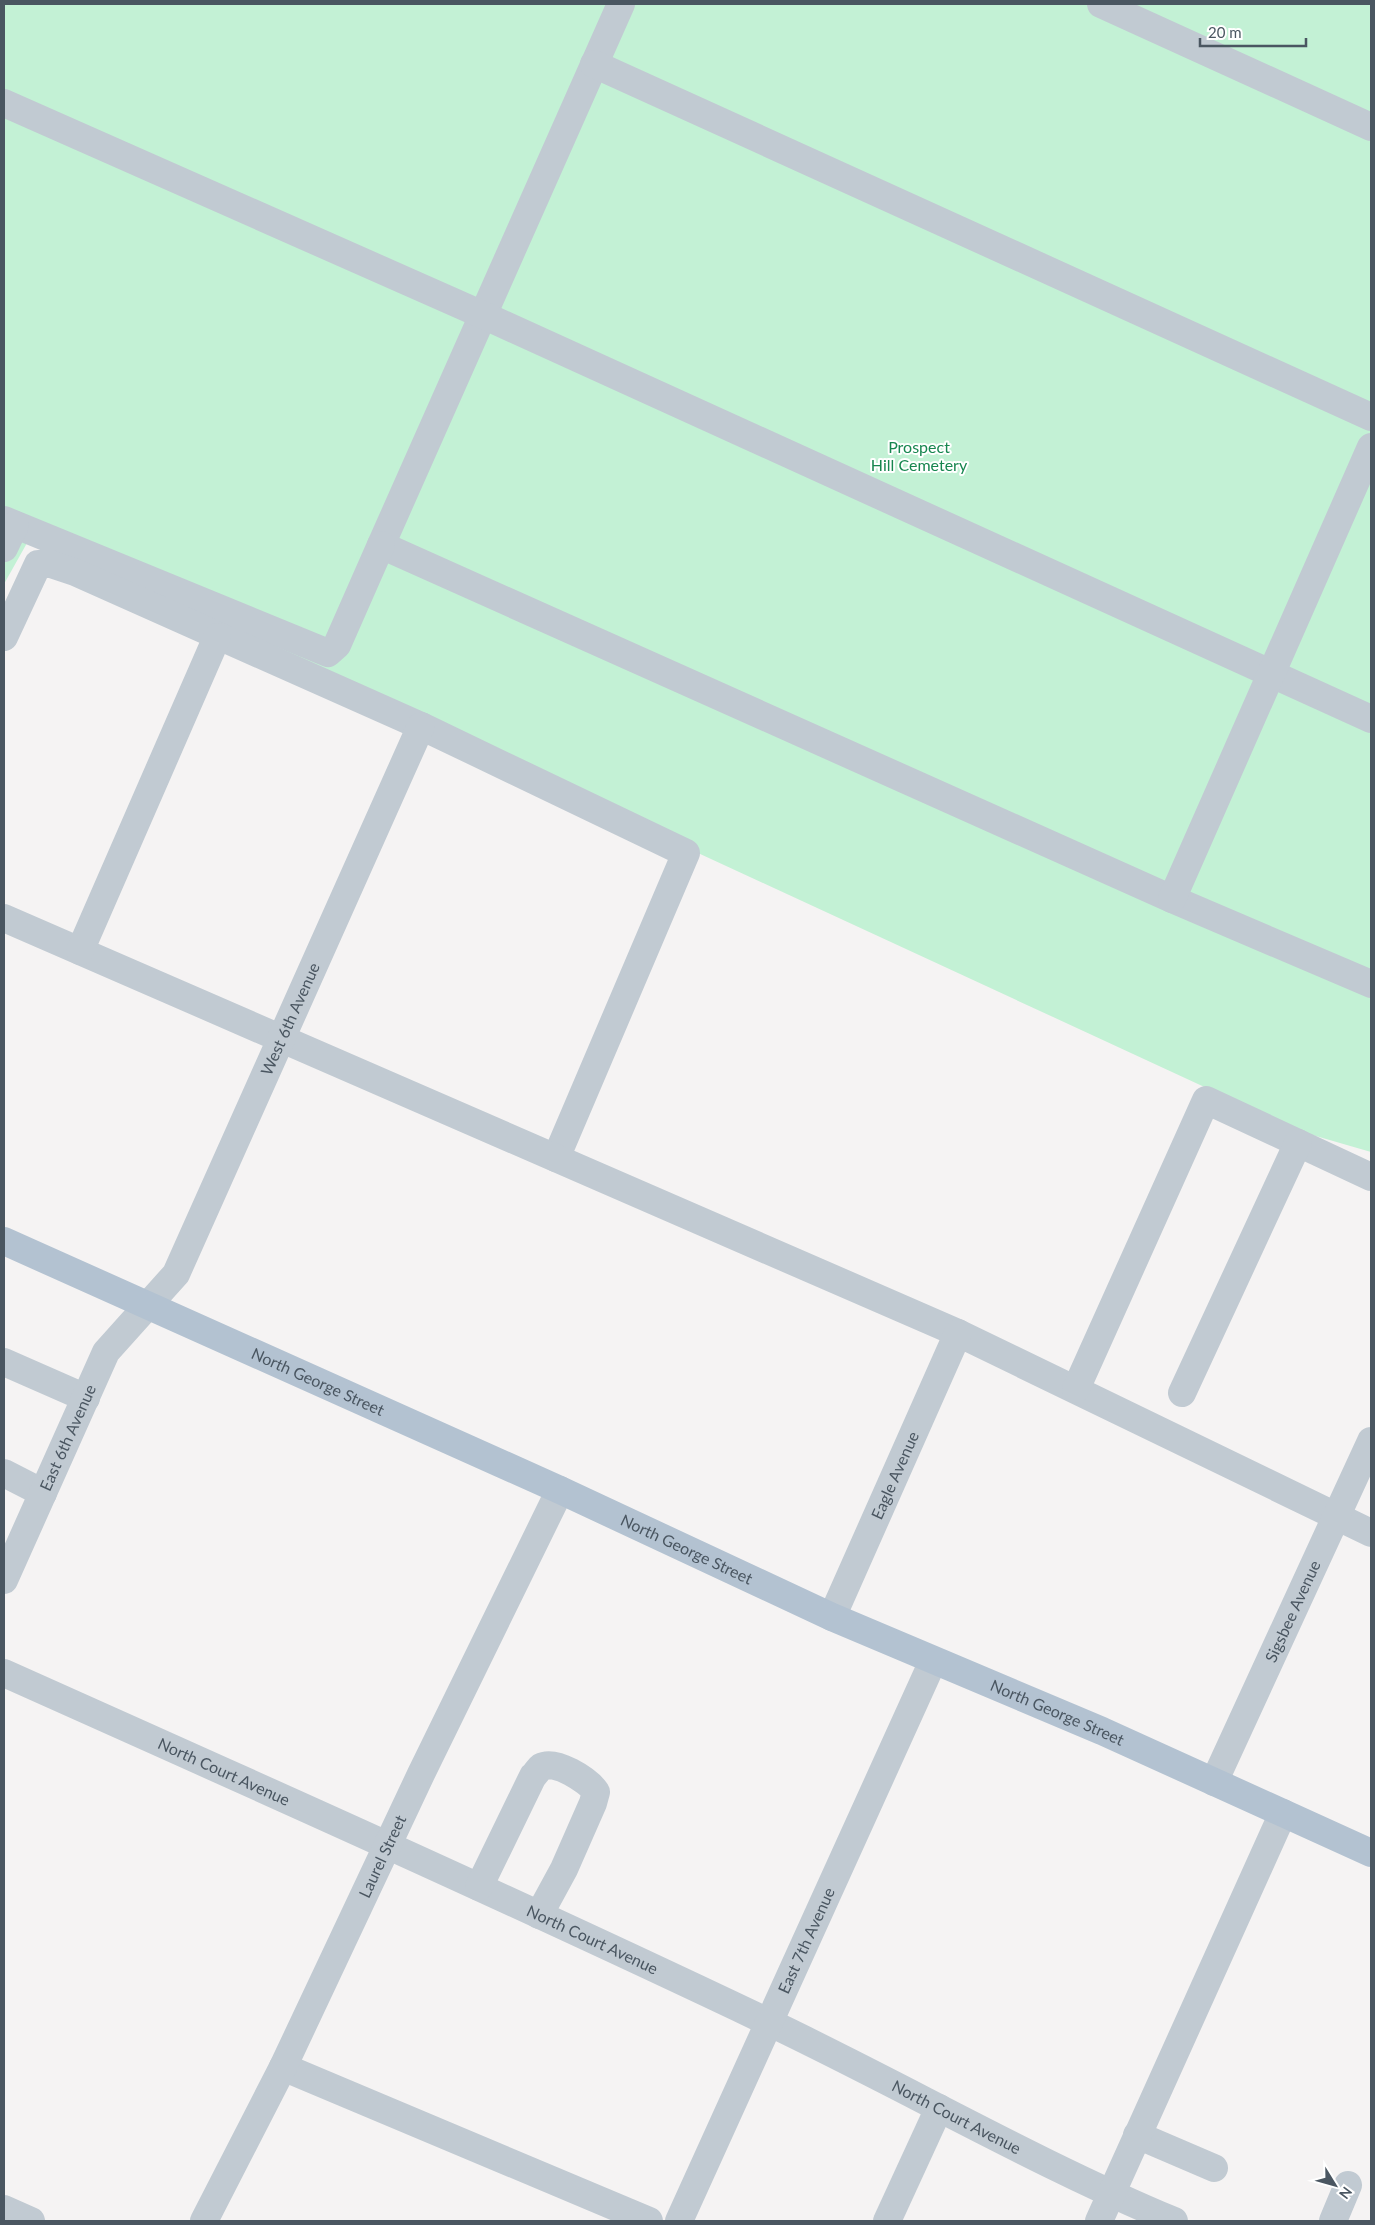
<svg xmlns="http://www.w3.org/2000/svg" width="1375" height="2225" font-family="Lato,sans-serif">
<rect width="100%" height="100%" fill="#f5f3f3"/>
<path fill="#c3f1d5" d="M4,4H1371V1152L1302,1132L27,543L4,584Z"/>
<g fill="none" stroke-linecap="round" stroke-linejoin="round">
<g stroke="#c1cad2" stroke-width="28">
<path d="M621,4L381,545L1172,899L1371,984"/>
<path d="M1101,4L1371,127"/>
<path d="M594,64L1371,417"/>
<path d="M4,103L483,315L1371,719"/>
<path d="M4,520L328,653L337,645L381,545"/>
<path d="M4,548L15,525"/>
<path d="M4,637L38,564H51L75,572L421,726L686,853L556,1158"/>
<path d="M1172,899L1371,447"/>
<path d="M4,918L958,1333L1371,1533"/>
<path d="M80,951L217,637"/>
<path d="M4,1362L86,1398"/>
<path d="M1076,1389L1206,1100L1371,1177"/>
<path d="M1182,1393L1298,1143"/>
<path d="M4,1473L43,1493"/>
<path id="s1" d="M4,1580L106,1352L176,1274L421,726"/>
<path id="s2" d="M832,1617L958,1333"/>
<path id="s3" d="M4,1673C259,1787 514,1901 766,2021C903,2086 1035,2163 1174,2221"/>
<path id="s4" d="M1214,1782L1371,1441"/>
<path d="M479,1887L533,1776C536,1774 538,1769 541,1767C555,1759 588,1780 596,1792L593,1803L564,1869L539,1915"/>
<path d="M283,2067L649,2221"/>
<path d="M1137,2135L1214,2168"/>
<path d="M4,2209L31,2221"/>
<path id="s5" d="M204,2221L283,2067L421,1774L560,1490"/>
<path id="s6" d="M679,2221L933,1661"/>
<path d="M887,2221L939,2108"/>
<path d="M1099,2221L1283,1813"/>
<path d="M1333,2221L1348,2185"/>
</g>
<path stroke="#b3c2d1" stroke-width="28" id="s7" d="M4,1241L560,1490L832,1617L1102,1731L1371,1853"/>
</g>
<g text-anchor="middle" stroke-width="4" stroke-linejoin="round" paint-order="stroke">
<g font-size="16" fill="#17864f" stroke="#fff">
<text x="919" y="453">Prospect<tspan x="919" dy="18">Hill Cemetery</tspan></text>
</g>
<g font-size="16" fill="#4a5661" stroke="#fff">
<text dy="6" stroke="none"><textPath href="#s1" startOffset="634">West 6th Avenue</textPath></text>
<text dy="6" stroke="none"><textPath href="#s7" startOffset="344">North George Street</textPath></text>
<text dy="6" stroke="none"><textPath href="#s1" startOffset="156">East 6th Avenue</textPath></text>
<text dy="6" stroke="none"><textPath href="#s2" startOffset="155">Eagle Avenue</textPath></text>
<text dy="6" stroke="none"><textPath href="#s7" startOffset="749">North George Street</textPath></text>
<text dy="6" stroke="none"><textPath href="#s4" startOffset="188">Sigsbee Avenue</textPath></text>
<text dy="6" stroke="none"><textPath href="#s7" startOffset="1154">North George Street</textPath></text>
<text dy="6" stroke="none"><textPath href="#s3" startOffset="241">North Court Avenue</textPath></text>
<text dy="6" stroke="none"><textPath href="#s5" startOffset="406">Laurel Street</textPath></text>
<text dy="6" stroke="none"><textPath href="#s3" startOffset="646">North Court Avenue</textPath></text>
<text dy="6" stroke="none"><textPath href="#s6" startOffset="308">East 7th Avenue</textPath></text>
<text dy="6" stroke="none"><textPath href="#s3" startOffset="1051">North Court Avenue</textPath></text>
</g>
</g>
<rect width="1375" height="2225" fill="none" stroke="#4a5661" stroke-width="10"/>
<g transform="translate(1335 2185) rotate(127)" stroke="#ffffff" stroke-width="4" paint-order="stroke">
<path d="M0-4L9 19L0 12L-9 19Z" fill="#4a5661"/>
<text y="-8" font-size="14" font-weight="bold" text-anchor="middle" fill="#4a5661">N</text>
</g>
<path d="M1200 38v8h106v-8" fill="none" stroke="#4a5661" stroke-width="2.5"/>
<text x="1208" y="38" font-size="15" fill="#4a5661" stroke="#ffffff" stroke-width="4" paint-order="stroke">20 m</text>
</svg>
